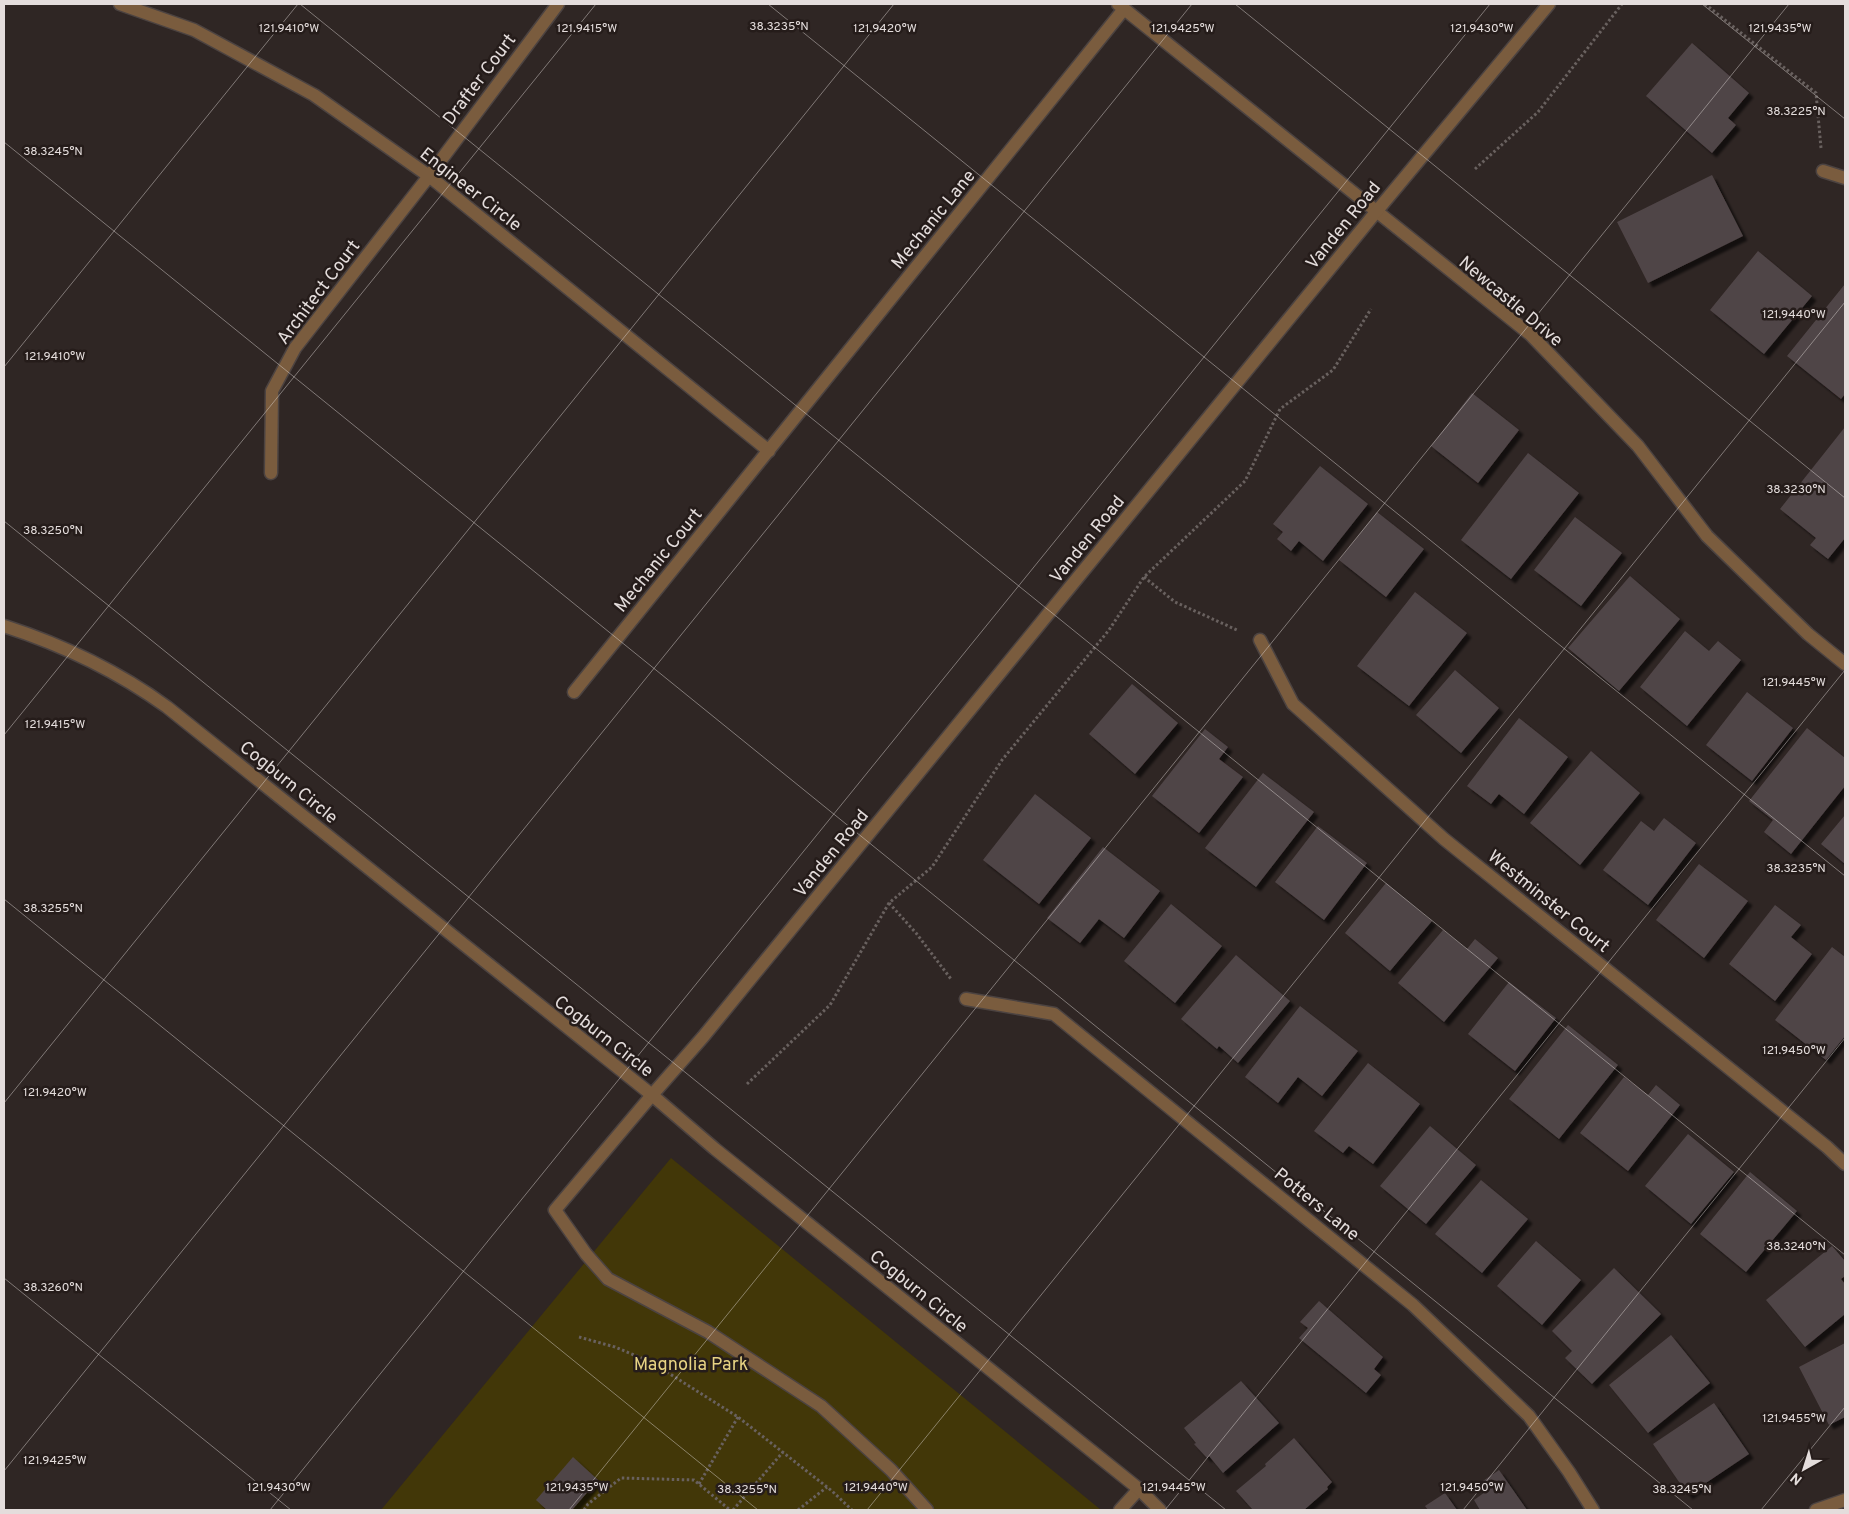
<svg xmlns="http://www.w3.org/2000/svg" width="1849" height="1514" font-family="Overpass,sans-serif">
<defs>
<filter id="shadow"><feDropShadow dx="4.5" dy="4.5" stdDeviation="1" flood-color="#0009"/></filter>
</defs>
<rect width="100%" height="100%" fill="#2f2624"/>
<path fill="#423708" d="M671,1158L1101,1510H381Z"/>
<path fill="#504547" filter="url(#shadow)" d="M1692,43L1749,93L1728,118L1736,125L1712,153L1646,96Z
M1712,175L1743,236L1648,283L1617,222Z
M1758,251L1812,296L1764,354L1710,310Z
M1845,284V394L1841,399L1787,356Z
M1472,393L1519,430L1478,483L1431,446Z
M1845,427V538L1828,559L1810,545L1816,538L1780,509Z
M1528,453L1579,493L1511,579L1461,540Z
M1320,466L1368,504L1323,561L1299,541L1291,551L1277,539L1283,532L1273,524Z
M1377,512L1424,549L1386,597L1339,560Z
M1575,517L1622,553L1581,606L1534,570Z
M1630,576L1680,619L1619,691L1568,648Z
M1415,592L1467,633L1409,706L1357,666Z
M1685,631L1709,651L1718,641L1741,660L1687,726L1640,687Z
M1455,670L1499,708L1461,753L1416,715Z
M1132,684L1178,723L1135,774L1089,734Z
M1747,692L1793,728L1752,781L1706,745Z
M1519,718L1568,757L1524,814L1499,794L1491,804L1467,786Z
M1807,728L1845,758V786L1791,854L1764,832L1773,820L1749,801Z
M1205,729L1228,747L1219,759L1243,777L1199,833L1152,796Z
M1591,751L1640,793L1580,865L1530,823Z
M1263,773L1314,812L1256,887L1205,848Z
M1035,794L1091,838L1039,904L983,860Z
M1845,815V864L1821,844Z
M1664,818L1696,843L1648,905L1603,870L1641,821L1654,831Z
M1318,826L1367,863L1324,920L1275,882Z
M1103,847L1160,891L1124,938L1099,919L1080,943L1047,918Z
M1699,864L1748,901L1704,958L1656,920Z
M1386,883L1432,921L1390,971L1345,933Z
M1171,904L1222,946L1175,1003L1124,961Z
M1775,905L1801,925L1791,937L1812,954L1775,1001L1729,964Z
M1443,930L1467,949L1475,939L1498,958L1444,1022L1398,983Z
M1832,947L1845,957V1036L1826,1060L1775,1020Z
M1236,955L1290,1001L1238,1063L1219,1046L1217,1049L1181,1019Z
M1509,982L1556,1018L1515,1071L1468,1034Z
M1300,1006L1358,1051L1322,1096L1298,1077L1278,1103L1245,1077Z
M1568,1025L1618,1065L1559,1139L1509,1099Z
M1368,1063L1420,1104L1373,1164L1349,1146L1343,1153L1314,1131Z
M1624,1077L1648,1095L1656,1085L1680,1105L1628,1171L1580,1133Z
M1430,1126L1476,1165L1426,1224L1380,1186Z
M1688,1134L1734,1172L1691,1224L1645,1186Z
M1750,1172L1797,1211L1746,1272L1700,1234Z
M1481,1180L1528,1219L1482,1273L1435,1234Z
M1536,1241L1581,1280L1542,1325L1497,1286Z
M1832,1246L1845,1261V1276L1841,1279L1845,1284V1314L1805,1347L1766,1300Z
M1614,1268L1661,1314L1592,1384L1565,1358L1572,1351L1552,1331Z
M1319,1301L1383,1357L1374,1369L1381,1375L1366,1393L1299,1338L1308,1328L1300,1322Z
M1671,1335L1710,1383L1648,1433L1609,1385Z
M1845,1343V1417L1829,1425L1799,1367Z
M1241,1381L1279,1423L1223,1473L1209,1456L1207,1458L1194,1444L1196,1443L1184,1428Z
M1714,1403L1749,1454L1688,1495L1653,1444Z
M1294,1438L1332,1482L1327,1487L1328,1489L1304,1510H1253L1236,1491L1266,1466L1265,1464Z
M573,1457L598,1480L572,1510H547L536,1500Z
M1499,1470L1527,1510H1480L1474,1500L1485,1492L1480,1483Z
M1445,1493L1457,1510H1428L1425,1506Z"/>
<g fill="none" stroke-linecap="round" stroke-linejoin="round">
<defs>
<path id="service" d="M652,1095L555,1210L586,1254L608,1279L708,1332L821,1406L891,1470L927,1510
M1120,1510L1139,1489"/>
<path id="minor" d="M120,4L194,30L314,95L429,176L769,451
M1118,4L1531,335L1638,446L1707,536L1808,634L1845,664
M1823,171L1845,178
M271,473L272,391L295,348L429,176L558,4
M1260,640L1293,704L1444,839L1827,1147L1845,1164
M574,692L1124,9
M966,999L1054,1014L1413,1305L1529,1416L1569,1472L1593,1510"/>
<path id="tertiary" d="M4,626C63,645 116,670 167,707L652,1095L715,1149L1139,1489L1160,1510
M652,1095L703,1037L1376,212L1549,4
M1816,1510L1845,1500"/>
</defs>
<use href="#service" stroke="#4c4341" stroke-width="15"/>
<use href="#minor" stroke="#4c4341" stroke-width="15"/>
<use href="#tertiary" stroke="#4c4341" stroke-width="15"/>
<path stroke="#69615f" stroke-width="3" stroke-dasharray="2.5 2.5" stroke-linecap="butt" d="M1705,4L1816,93L1821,148
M1475,169L1538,112L1622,4
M1144,577L1175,602L1237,630
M889,903L916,933L951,979
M747,1084L830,1005L889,903L932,867L1002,760L1109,630L1144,577L1245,481L1280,409L1333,370L1371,309
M579,1337L615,1347L651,1362L738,1417L832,1491L852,1510
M699,1484L738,1417
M584,1510L588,1504L621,1478L694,1480L730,1510
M733,1510L783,1452
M798,1510L827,1487"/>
<use href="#service" stroke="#7a5c3e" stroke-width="12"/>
<use href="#minor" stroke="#7a5c3e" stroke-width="12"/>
<use href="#tertiary" stroke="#7a5c3e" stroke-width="12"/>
</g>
<path fill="none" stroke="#e4dddc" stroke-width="1" stroke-opacity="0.45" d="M300,4L1845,1255M768,4L1845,876M1235,4L1845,498M1702,4L1845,119M4,142L1693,1510M4,367L298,4M4,521L1226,1510M4,735L596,4M4,899L758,1510M4,1103L894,4M4,1278L291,1510M4,1471L1192,4M270,1510L1490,4M569,1510L1789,4M867,1510L1845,302M1165,1510L1845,670M1463,1510L1845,1038M1761,1510L1845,1407"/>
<g text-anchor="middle" stroke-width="5" stroke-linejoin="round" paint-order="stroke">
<g font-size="18" fill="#e4dddc" stroke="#251c1a">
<text transform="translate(479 79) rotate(-53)" y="6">Drafter Court</text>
<text transform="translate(471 189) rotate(38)" y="6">Engineer Circle</text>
<text transform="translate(933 219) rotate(-51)" y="6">Mechanic Lane</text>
<text transform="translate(1343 225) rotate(-51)" y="6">Vanden Road</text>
<text transform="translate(318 292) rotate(-53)" y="6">Architect Court</text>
<text transform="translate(1511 301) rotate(40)" y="6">Newcastle Drive</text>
<text transform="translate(1087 539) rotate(-51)" y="6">Vanden Road</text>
<text transform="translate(658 560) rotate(-51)" y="6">Mechanic Court</text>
<text transform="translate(289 782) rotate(39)" y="6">Cogburn Circle</text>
<text transform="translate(831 853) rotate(-51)" y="6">Vanden Road</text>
<text transform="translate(1549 901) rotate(39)" y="6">Westminster Court</text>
<text transform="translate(604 1036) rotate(38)" y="6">Cogburn Circle</text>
<text transform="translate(1317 1204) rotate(39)" y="6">Potters Lane</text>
<text transform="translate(919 1291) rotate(39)" y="6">Cogburn Circle</text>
</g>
<g font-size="18" fill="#e7d383" stroke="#251c1a">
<text x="691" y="1370">Magnolia Park</text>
</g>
</g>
<g font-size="12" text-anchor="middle" fill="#e4dddc" stroke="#251c1a" stroke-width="5" stroke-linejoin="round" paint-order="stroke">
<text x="779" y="30">38.3235°N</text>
<text x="289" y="32">121.9410°W</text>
<text x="587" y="32">121.9415°W</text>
<text x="885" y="32">121.9420°W</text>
<text x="1183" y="32">121.9425°W</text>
<text x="1482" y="32">121.9430°W</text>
<text x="1780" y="32">121.9435°W</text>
<text x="1796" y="115">38.3225°N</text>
<text x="53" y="155">38.3245°N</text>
<text x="1794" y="318">121.9440°W</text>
<text x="55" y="360">121.9410°W</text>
<text x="1796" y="493">38.3230°N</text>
<text x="53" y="534">38.3250°N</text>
<text x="1794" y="686">121.9445°W</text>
<text x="55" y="728">121.9415°W</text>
<text x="1796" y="872">38.3235°N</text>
<text x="53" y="912">38.3255°N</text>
<text x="1794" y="1054">121.9450°W</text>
<text x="55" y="1096">121.9420°W</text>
<text x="1796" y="1250">38.3240°N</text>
<text x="53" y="1291">38.3260°N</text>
<text x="1794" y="1422">121.9455°W</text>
<text x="55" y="1464">121.9425°W</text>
<text x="279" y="1491">121.9430°W</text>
<text x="577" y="1491">121.9435°W</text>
<text x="876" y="1491">121.9440°W</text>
<text x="1174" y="1491">121.9445°W</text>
<text x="1472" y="1491">121.9450°W</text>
<text x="747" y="1493">38.3255°N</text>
<text x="1682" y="1493">38.3245°N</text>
</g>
<rect width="1849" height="1514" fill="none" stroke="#e4dddc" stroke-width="10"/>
<g transform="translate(1804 1469) rotate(219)" stroke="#251c1a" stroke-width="4" paint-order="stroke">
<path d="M0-4L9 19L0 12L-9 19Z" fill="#e4dddc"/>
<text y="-8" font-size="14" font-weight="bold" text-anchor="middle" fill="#e4dddc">N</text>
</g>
</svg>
